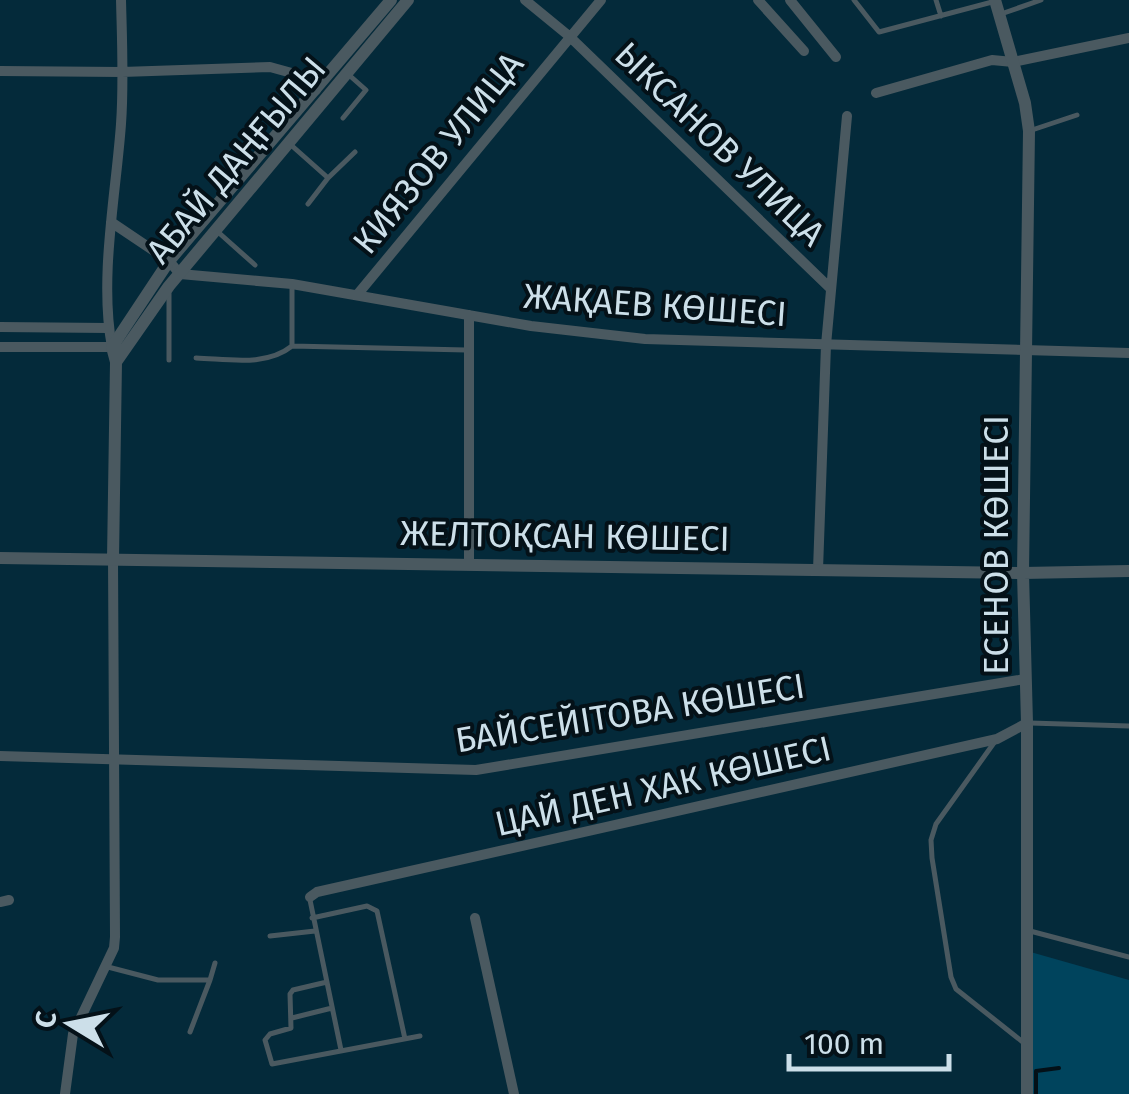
<svg xmlns="http://www.w3.org/2000/svg" width="1129" height="1094" font-family="'Fira Sans',sans-serif">
<rect width="100%" height="100%" fill="#042a3a"/>
<path fill="#00445d" d="M1027,951L1129,980V1094H1027Z"/>
<g fill="none" stroke-linecap="round" stroke-linejoin="round">
<path stroke="#031017" stroke-width="4" d="M1036,1094V1071L1059,1068"/>
<path stroke="#4a5960" stroke-width="5" d="M854,0L879,32L992,2
M936,0L941,16
M1001,14L1041,0
M343,118L366,90L349,75
M1032,130L1077,115
M291,145L327,177
M308,204L328,178L355,152
M218,232L255,265
M292,287V346L466,350
M196,358C228,359 266,367 292,346
M169,360V294
M1030,723L1129,726
M996,740L936,824L931,840L932,858L951,977L956,989L1024,1043
M310,900L341,1050
M312,918L367,906L377,911L405,1039
M1030,931L1129,957
M270,936L315,931
M108,967L158,980H210L215,963
M327,982L293,990L290,994L291,1028L270,1034L265,1040L272,1064L420,1036
M292,1018L332,1008
M190,1032L210,980"/>
<path stroke="#4a5960" stroke-width="10" d="M525,0L569,36L831,289
M758,0L804,51
M790,0L836,57
M0,71L122,72L270,67L299,75L316,90
M876,93L992,60L1013,62L1129,38
M111,222L169,261L180,274L292,284L531,326L645,339L1129,353
M357,295L601,0
M0,327L108,328
M0,347H112C99,278 116,194 121,124C124,83 122,41 121,0
M469,564V315
M818,570L826,345L847,116
M0,756L476,770L1025,679
M310,897L317,892L997,739L1027,723
M0,902L9,900
M475,918L514,1094
M65,1094L73,1034L114,948L115,937L113,559"/>
<path stroke="#4a5960" stroke-width="12" d="M995,0L1025,103L1029,131L1023,573L1027,723V1094
M116,362L169,286L408,0
M0,558L1023,573L1129,571
M113,559L116,362L112,347L169,261L391,0"/>
</g>
<g text-anchor="middle" stroke-width="8" stroke-linejoin="round" paint-order="stroke">
<g font-size="35" fill="#ccdfe9" stroke="#041118">
<text transform="translate(720 144) rotate(44)" y="12">ЫКСАНОВ УЛИЦА</text>
<text transform="translate(438 153) rotate(-51)" y="12">КИЯЗОВ УЛИЦА</text>
<text transform="translate(236 160) rotate(-50)" y="12">АБАЙ ДАҢҒЫЛЫ</text>
<text transform="translate(655 305) rotate(4)" y="12">ЖАҚАЕВ КӨШЕСІ</text>
<text transform="translate(565 536) rotate(1)" y="12">ЖЕЛТОҚСАН КӨШЕСІ</text>
<text transform="translate(996 545) rotate(-90)" y="12">ЕСЕНОВ КӨШЕСІ</text>
<text transform="translate(630 713) rotate(-9)" y="12">БАЙСЕЙІТОВА КӨШЕСІ</text>
<text transform="translate(663 786) rotate(-13)" y="12">ЦАЙ ДЕН ХАК КӨШЕСІ</text>
</g>
</g>
<g transform="translate(70 1024) rotate(280)" stroke="#041118" stroke-width="8" paint-order="stroke">
<path d="M0-8L18 38L0 25L-18 38Z" fill="#ccdfe9"/>
<text y="-15" font-size="28" font-weight="bold" text-anchor="middle" fill="#ccdfe9">С</text>
</g>
<path d="M789 1054v15h160v-15" fill="none" stroke="#ccdfe9" stroke-width="5"/>
<text x="804" y="1054" font-size="30" fill="#ccdfe9" stroke="#041118" stroke-width="8" paint-order="stroke">100 m</text>
</svg>
